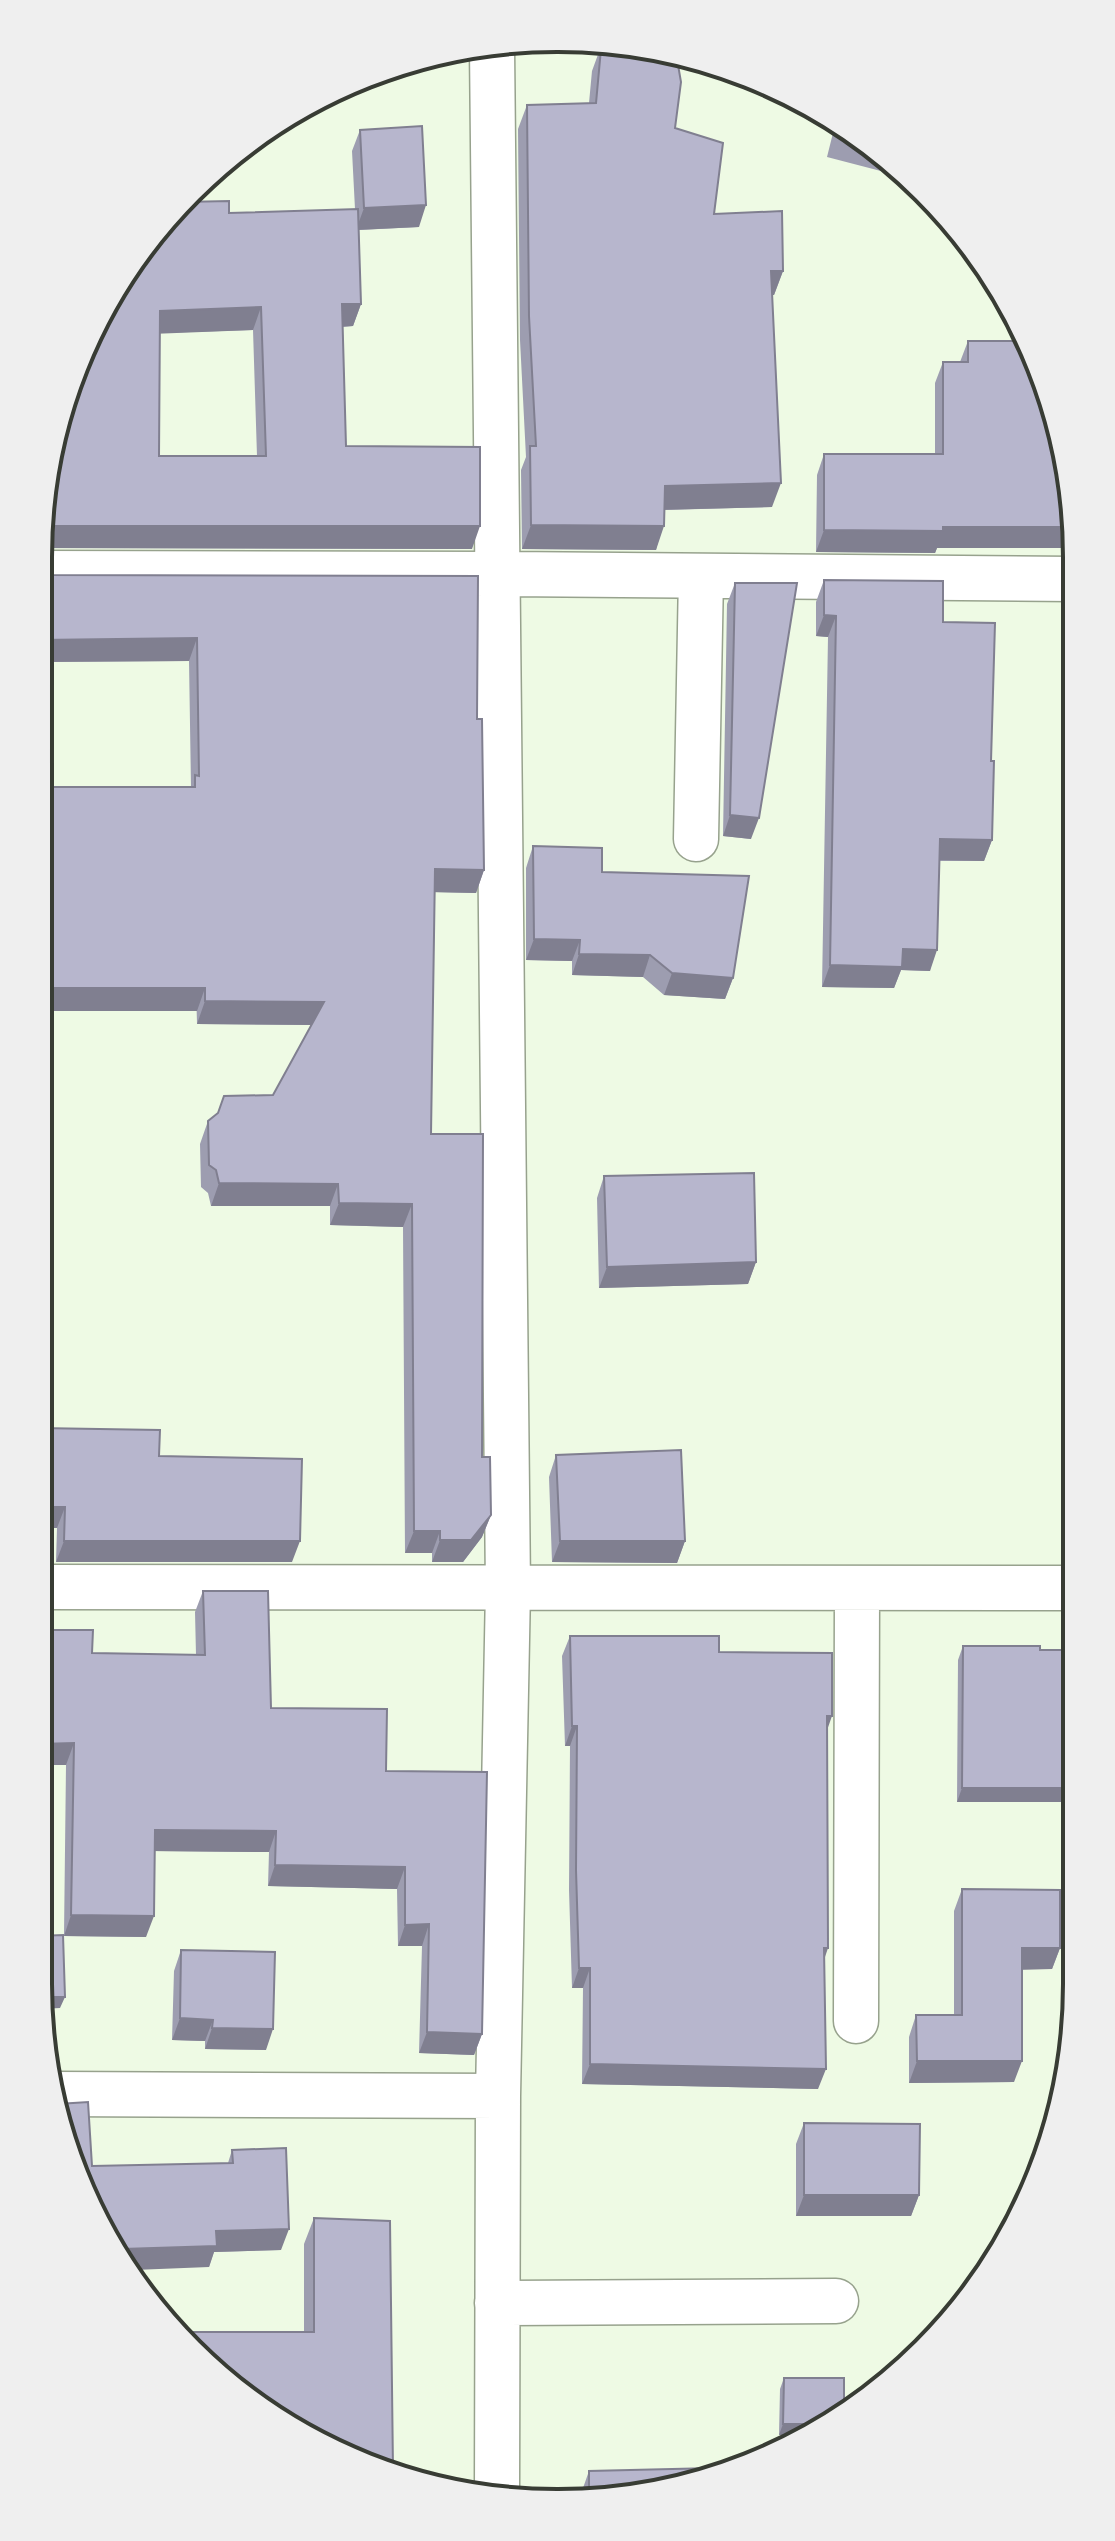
<svg xmlns="http://www.w3.org/2000/svg" width="1115" height="2541" font-family="'Times New Roman',serif">
<rect width="100%" height="100%" fill="#eefae4"/>
<g fill="none" stroke-linecap="round" stroke-linejoin="round">
<defs>
<path id="minor" d="M492,48L508,1589L498,2096L497,2494
M38,573L498,574L1073,579
M696,839L701,576
M38,1587L1076,1588
M856,2021L857,1588
M56,2094L498,2096
M497,2303L836,2301"/>
</defs>
<use href="#minor" stroke="#97a28d" stroke-width="47"/>
<use href="#minor" stroke="#fff" stroke-width="44"/>
</g>
<path fill="#9d9db0" fill-rule="evenodd" d="M600,49L677,59L675,128L714,214L783,271L774,295H773L772,507L665,510L656,550L522,549L521,470L526,457L520,340L518,129L527,105L589,103L592,71Z
M836,121L846,126L900,176L827,157Z
M360,130L419,227L359,230L361,304L353,326L343,327L346,446L472,549L40,548L66,390L229,213L355,209L352,151ZM253,330L257,456H159V333Z
M968,341L1025,360L1072,548H937L935,553L816,552L817,475L824,454H935V383L943,362H960Z
M38,573L477,719L484,870L476,893L435,892L431,1134L491,1515L482,1537L463,1562H432V1553H405L403,1227L330,1225V1206H211L208,1193L201,1187L200,1144L208,1121L273,1095L311,1025L197,1024L191,787L189,661L38,662Z
M824,580L943,622L991,761L992,840L984,861H940L930,971L901,970L894,988L822,987L828,637L816,636V602Z
M735,583L751,839L723,836L727,604Z
M533,846L602,872L733,978L725,999L664,995L643,977L572,975V961L526,960V868Z
M1071,1147H1074L1075,1236L1062,1235L1063,1168Z
M604,1176L756,1262L748,1284L599,1288L597,1198Z
M38,1428L159,1456L292,1562H56L57,1528H38Z
M556,1455L685,1541L677,1563L552,1562L549,1477Z
M203,1591L271,1708L386,1771L482,2034L474,2055L419,2053L422,1946H398L397,1889L268,1886L269,1852L155,1851L146,1937L64,1936L66,1765H38V1630L92,1653L196,1655L195,1612Z
M570,1636L719,1652L827,1730L824,1961L818,2089L582,2084L583,1988H572L569,1890L570,1746H565L562,1656Z
M963,1646L1040,1650H1076L1077,1824H1062L1063,1802H957L958,1660Z
M962,1889L1060,1948L1052,1969H1022L1014,2082L909,2083V2037L916,2015H954V1911Z
M181,1950L266,2050L205,2049V2041L172,2040L174,1971Z
M804,2123L919,2195L911,2216H796V2144Z
M232,2150L281,2250L214,2252L209,2267L92,2166L228,2163Z
M314,2218L393,2469L298,2434L189,2344L194,2332H304V2244Z
M784,2378H844L779,2435L780,2389Z
M589,2471L626,2498L583,2497V2488Z"/>
<path fill="#807f90" d="M426,205L419,227L356,230L364,208Z
M771,271H783L774,295H763Z
M342,304H361L353,326L334,327Z
M261,307L253,330L151,334L160,311Z
M781,483L772,507L656,510L665,486Z
M46,525L480,526L472,549L40,548L43,526Z
M531,525L664,526L656,550L522,549Z
M943,527H1073V546L1072,548H937L935,553L816,552L824,530Z
M824,615L836,616L828,637L816,636Z
M197,638L189,661L38,662V640Z
M730,815L759,818L751,839L723,836Z
M940,839L992,840L984,861L932,860Z
M435,869L484,870L476,893L427,892Z
M534,939L580,940L572,961L526,960Z
M903,949L937,950L930,971L901,970L894,988L822,987L830,965Z
M579,954L650,955L643,977L572,975Z
M672,973L733,978L725,999L664,995Z
M38,988H205L197,1011H38Z
M205,1001L324,1002L315,1025L197,1024Z
M219,1183L338,1184L330,1206H211Z
M339,1203L412,1204L403,1227L330,1225Z
M1070,1214H1075V1236L1062,1235Z
M756,1262L748,1284L599,1288L607,1267Z
M38,1507H65L57,1528H38Z
M491,1515L482,1537L463,1562H432L440,1540Z
M414,1531H440L432,1553H405Z
M64,1541H300L292,1562H56Z
M560,1541H685L677,1563L552,1562Z
M827,1716H832L825,1736Z
M572,1726H577L570,1746H565Z
M74,1743L66,1765H38V1744Z
M962,1788H1068L1063,1802H957Z
M1068,1809H1076L1077,1824H1062Z
M155,1830L276,1831L269,1852L147,1851Z
M275,1865L405,1867L397,1889L268,1886Z
M71,1915L154,1916L146,1937L64,1936Z
M429,1924L422,1946H398L405,1925Z
M824,1948H828L821,1969Z
M1022,1948H1060L1052,1969L1014,1970Z
M579,1968H590L583,1988H572Z
M40,1997H65L60,2008L42,2009Z
M180,2018L213,2020L205,2041L172,2040Z
M212,2028L273,2029L266,2050L205,2049Z
M427,2032L482,2034L474,2055L419,2053Z
M917,2061H1022L1014,2082L909,2083Z
M590,2064L826,2069L818,2089L582,2084Z
M804,2195H919L911,2216H796Z
M289,2229L281,2250L214,2252L209,2267L134,2270L122,2249L216,2231Z
M783,2424H828L817,2434L812,2435H779Z"/>
<path fill="#b7b6cd" stroke="#807f90" stroke-width="2" fill-rule="evenodd" d="M601,49L677,59L681,82L675,128L723,143L714,214L782,211L783,271H771L781,483L665,486L664,526L531,525L530,446H536L529,316L527,105L596,103Z
M838,122L846,126L859,138L836,132Z
M422,126L426,205L364,208L360,130Z
M229,201V213L358,209L361,304H342L346,446L480,447V526H43L66,390L167,215L183,202ZM261,307L266,456H159L160,311Z
M968,341H1024L1025,360H1038L1072,489L1073,527H943V531L824,530V454H943V362H968Z
M38,573L46,575L478,576L477,719H482L484,870L435,869L431,1134H483L482,1457H490L491,1515L471,1540H440V1531H414L412,1204L339,1203L338,1184L219,1183L216,1170L209,1165L208,1121L218,1113L224,1096L273,1095L324,1002L205,1001V988H38V787H195V775L199,776L197,638L38,640Z
M824,580L943,581V622L995,623L991,761H994L992,840L940,839L937,950L903,949L902,967L830,965L836,616L824,615Z
M735,583H797L759,818L730,815Z
M533,846L602,848V872L749,876L733,978L672,973L650,955L579,954L580,940L534,939Z
M1071,1147H1074L1075,1214H1070Z
M754,1173L756,1262L607,1267L604,1176Z
M38,1428L160,1430L159,1456L302,1459L300,1541H64L65,1507H38Z
M681,1450L685,1541H560L556,1455Z
M203,1591H268L271,1708L387,1709L386,1771L487,1772L482,2034L427,2032L429,1924L405,1925V1867L275,1865L276,1831L155,1830L154,1916L71,1915L74,1743L38,1744V1630H93L92,1653L205,1655Z
M570,1636H719V1652L832,1653V1716H827L828,1948H824L826,2069L590,2064V1968H579L576,1870L577,1726H572Z
M963,1646H1040V1650H1076V1809H1068V1788H962Z
M962,1889L1060,1890V1948H1022V2061H917L916,2015H962Z
M63,1935L65,1997H40L38,1984V1936Z
M181,1950L275,1952L273,2029L212,2028L213,2020L180,2018Z
M88,2102L92,2166L233,2163L232,2150L286,2148L289,2229L216,2231L217,2246L122,2249L66,2151L58,2104Z
M804,2123L920,2124L919,2195H804Z
M314,2218L390,2221L393,2469L298,2434L193,2348L194,2332H314Z
M784,2378H844V2411L828,2424H783Z
M714,2468L626,2498L589,2497V2471Z"/>
<path d="M0 0H1115V2541H0ZM557 52H558A505 505 0 0 1 1063 557V1984A505 505 0 0 1 558 2489H557A505 505 0 0 1 52 1984V557A505 505 0 0 1 557 52Z" fill="#efefef" fill-rule="evenodd"/>
<path fill="none" stroke="#383c34" stroke-width="4" d="M557 52H558A505 505 0 0 1 1063 557V1984A505 505 0 0 1 558 2489H557A505 505 0 0 1 52 1984V557A505 505 0 0 1 557 52Z"/>
</svg>
